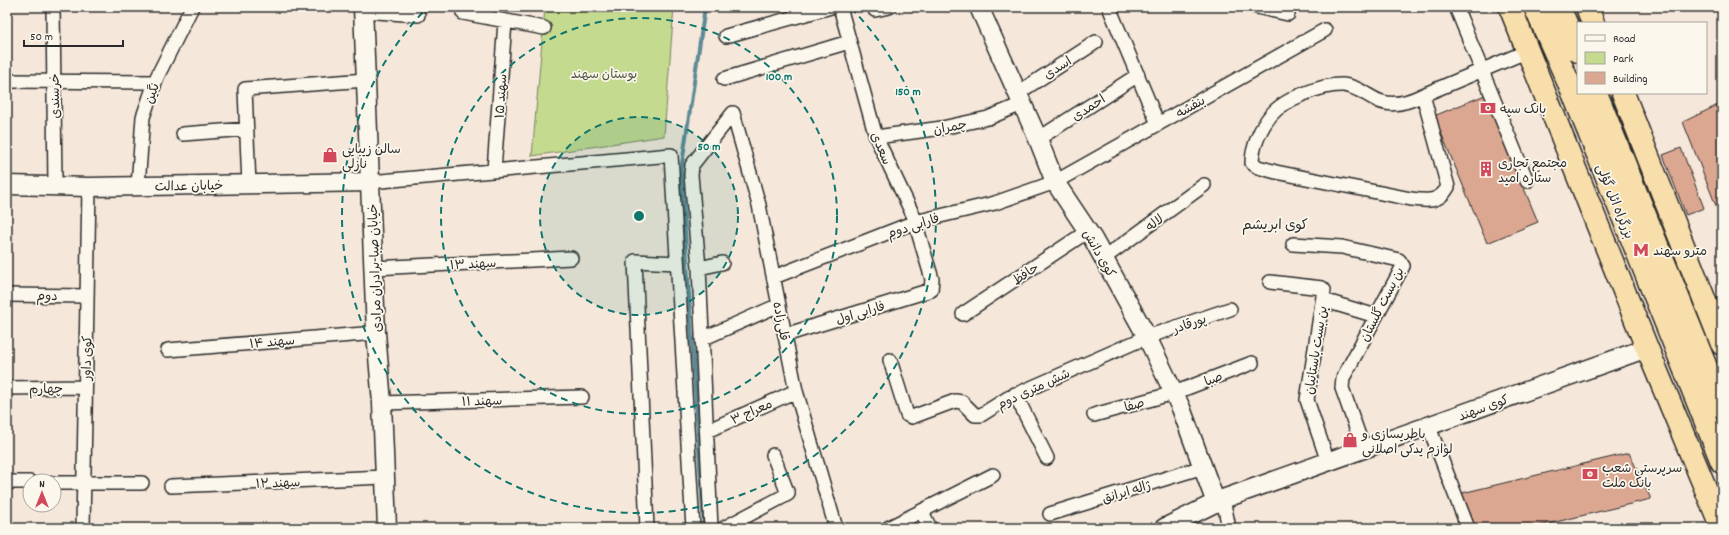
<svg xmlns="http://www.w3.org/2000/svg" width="1729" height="535" font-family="Dekko,'Playpen Sans Arabic',sans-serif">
<rect width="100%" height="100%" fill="#f5e7da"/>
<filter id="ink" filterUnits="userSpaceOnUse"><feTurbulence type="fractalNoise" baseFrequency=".025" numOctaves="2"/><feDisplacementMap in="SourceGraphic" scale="8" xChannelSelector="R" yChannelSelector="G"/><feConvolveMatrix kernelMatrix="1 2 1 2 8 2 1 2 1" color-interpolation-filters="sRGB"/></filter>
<g filter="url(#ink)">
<path fill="#c4da8f" stroke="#78825d" d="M545,7H674L664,136L532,156Z"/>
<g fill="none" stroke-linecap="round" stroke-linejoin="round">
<path stroke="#5c8a96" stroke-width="4" d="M704,526L681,171L705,7"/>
</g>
<path fill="#dca791" stroke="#2b2b2b" d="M1485,95L1538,222L1487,243L1434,116Z
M1722,103V221L1683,122Z
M1681,148L1704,208L1686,215L1663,155Z
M1629,453L1651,499L1531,528H1467L1454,495Z"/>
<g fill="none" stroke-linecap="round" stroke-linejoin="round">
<defs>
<path id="street" d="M53,7L55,186
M1109,7L1158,124
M1257,7L1288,14
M1456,7L1527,181
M875,10L889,7
M363,11L418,15
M463,13L544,28
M726,36L831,7
M724,79L849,42
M7,81L155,82
M1018,93L1096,42
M1423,95L1448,187C1439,203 1427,201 1411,199L1276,172L1258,167L1252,163C1252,147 1261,127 1271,115C1284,99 1323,84 1343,85C1357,86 1367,96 1379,101C1393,107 1411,101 1423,95L1528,51
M733,113L759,205L796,391L836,528
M183,134L247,129
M876,137L942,128L988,118L1022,104
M1038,139L1138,75
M494,170L505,22
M370,182L671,155L693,528
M249,185L245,89L366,80
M138,186L143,117L157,77L192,7
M1293,244L1342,247L1399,260L1403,266L1343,378L1342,388L1364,450
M1104,258L1204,185
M374,268L571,258
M699,268L722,263
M774,277L915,222L995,203L1055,182L1325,30
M1270,282L1322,288L1324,290L1307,400L1328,462
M7,295L87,296
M1323,300L1376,316
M963,314L1088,231
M785,335L931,290L932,279L913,215L876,137L840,7
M702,339L779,305
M168,350L376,333
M890,360L907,415L912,417L955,401L962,402L975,415H981L1008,398L1147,337L1230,309
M7,388L85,387
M1015,394L1047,458
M382,403L582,397
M1094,415L1174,393L1252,363
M1429,427L1468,528
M707,431L796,391
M7,482H30
M54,483H142
M171,486L385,477
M1223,499L1229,528
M922,512L930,528
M1050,514L1203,467
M83,528L89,187
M647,528L635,261L677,263
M711,528L699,268L691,175L692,165L733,113
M724,528L788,494L773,455
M888,528L993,475"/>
<path id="secondary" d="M363,7L376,333L382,403L387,528
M979,7L1038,139L1055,182L1093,239L1147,337L1181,408L1216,503
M7,185L89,187L370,182
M1164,528L1223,499L1647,348"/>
<path id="highway" d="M1510,7L1647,348L1722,528
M1535,7L1571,88L1722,462
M1559,7L1578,51
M1587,7L1593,23
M1596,93L1722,407
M1623,93L1722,344"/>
</defs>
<use href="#street" stroke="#2b2b2b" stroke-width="16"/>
<use href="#secondary" stroke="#2b2b2b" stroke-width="21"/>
<use href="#highway" stroke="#2b2b2b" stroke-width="25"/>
<use href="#street" stroke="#fbf7ec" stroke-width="13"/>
<use href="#secondary" stroke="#fbf7ec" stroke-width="18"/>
<use href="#highway" stroke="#f8deab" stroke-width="22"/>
</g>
</g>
<circle cx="639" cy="216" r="99" fill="#0f766e" fill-opacity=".12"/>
<g fill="none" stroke="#0f766e" stroke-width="2" stroke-dasharray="7 5">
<circle cx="639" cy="216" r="99"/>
<circle cx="639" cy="216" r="198"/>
<path d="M851 8A297 297 0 1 1 427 8"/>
</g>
<defs>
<symbol id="bank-bare" viewBox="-9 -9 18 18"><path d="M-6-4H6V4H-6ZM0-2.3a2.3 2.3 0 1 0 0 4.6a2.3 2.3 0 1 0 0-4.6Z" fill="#d1495b" stroke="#fbf7ec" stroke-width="2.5" paint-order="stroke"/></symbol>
<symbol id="shop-bare" viewBox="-9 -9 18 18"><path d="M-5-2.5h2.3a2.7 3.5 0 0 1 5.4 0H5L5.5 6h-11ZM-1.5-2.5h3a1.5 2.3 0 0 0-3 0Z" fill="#d1495b" stroke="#fbf7ec" stroke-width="2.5" paint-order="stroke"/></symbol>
<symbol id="building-bare" viewBox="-9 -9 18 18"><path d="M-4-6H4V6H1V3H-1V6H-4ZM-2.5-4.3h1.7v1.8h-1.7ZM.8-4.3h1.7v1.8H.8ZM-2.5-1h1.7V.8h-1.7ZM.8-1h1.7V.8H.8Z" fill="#d1495b" stroke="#fbf7ec" stroke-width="2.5" paint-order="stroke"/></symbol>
<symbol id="metro-bare" viewBox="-9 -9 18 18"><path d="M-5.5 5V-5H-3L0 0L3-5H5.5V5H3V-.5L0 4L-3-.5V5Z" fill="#d1495b" stroke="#fbf7ec" stroke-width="2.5" paint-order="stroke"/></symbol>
</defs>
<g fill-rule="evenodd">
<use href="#bank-bare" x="1477" y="97" width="22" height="22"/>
<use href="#shop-bare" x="319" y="144" width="22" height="22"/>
<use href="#building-bare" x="1475" y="158" width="22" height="22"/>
<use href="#metro-bare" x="1630" y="239" width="22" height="22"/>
<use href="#shop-bare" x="1339" y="429" width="22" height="22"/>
<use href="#bank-bare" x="1579" y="463" width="22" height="22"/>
</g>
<g text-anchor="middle" stroke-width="3.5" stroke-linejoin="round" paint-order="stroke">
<g font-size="13" fill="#2b2b2b" stroke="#fbf7ec">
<text transform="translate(1057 67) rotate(-33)" y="5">اسدی</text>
<text transform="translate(151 93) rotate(-70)" y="5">نگین</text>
<text transform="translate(54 96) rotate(-91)" y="5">خرسندی</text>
<text transform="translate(500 96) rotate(-86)" y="5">سهند ۱۵</text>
<text transform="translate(1190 106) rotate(-29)" y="5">بنفشه</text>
<text transform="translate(1088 107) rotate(-33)" y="5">احمدی</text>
<text transform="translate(950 126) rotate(-11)" y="5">چمران</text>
<text transform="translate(882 148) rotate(67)" y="5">سعدی</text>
<text transform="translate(189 185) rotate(-1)" y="5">خیابان عدالت</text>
<text transform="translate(1616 201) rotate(68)" y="5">بزرگراه ائل گؤلی</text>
<text transform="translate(1154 222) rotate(-36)" y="5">لاله</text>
<text transform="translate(913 225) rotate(-18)" y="5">فارابی دوم</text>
<text transform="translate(1100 253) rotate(60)" y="5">کوی دانش</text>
<text transform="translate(473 263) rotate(-3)" y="5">سهند ۱۳</text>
<text transform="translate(374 268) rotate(-92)" y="5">خیابان صبا-برادران مرادی</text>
<text transform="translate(1025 273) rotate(-34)" y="5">حافظ</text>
<text transform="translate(47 295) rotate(1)" y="5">دوم</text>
<text transform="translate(1381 304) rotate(-63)" y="5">بن بست گلستان</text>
<text transform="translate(860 312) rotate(-17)" y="5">فارابی اول</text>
<text transform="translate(782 321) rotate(79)" y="5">قلی‌زاده</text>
<text transform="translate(1189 323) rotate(-19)" y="5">پورقادر</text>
<text transform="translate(272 341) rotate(-5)" y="5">سهند ۱۴</text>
<text transform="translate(1315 350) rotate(-81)" y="5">بن بست باستانیان</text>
<text transform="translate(86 358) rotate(-89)" y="5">کوی داور</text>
<text transform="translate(1213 378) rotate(-21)" y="5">صبا</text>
<text transform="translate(46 388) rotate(-1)" y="5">چهارم</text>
<text transform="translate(1033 388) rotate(-25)" y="5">شش متری دوم</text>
<text transform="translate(482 400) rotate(-2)" y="5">سهند ۱۱</text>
<text transform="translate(1134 404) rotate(-16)" y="5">صفا</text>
<text transform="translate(1483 407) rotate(-20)" y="5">کوی سهند</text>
<text transform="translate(751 411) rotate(-24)" y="5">معراج ۳</text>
<text transform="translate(278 482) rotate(-2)" y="5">سهند ۱۲</text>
<text transform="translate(1126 491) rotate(-17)" y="5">ژاله ایرانق</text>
</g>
<g font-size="13" fill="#515744" stroke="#fbf7ec">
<text x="604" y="78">بوستان سهند</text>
</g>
<g font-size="13" fill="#2b2b2b" stroke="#fbf7ec" text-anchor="start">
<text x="1500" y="113">بانک سپه</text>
<text x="342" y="153">سالن زیبایی<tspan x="342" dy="15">نازلی</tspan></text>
<text x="1498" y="167">مجتمع تجاری<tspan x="1498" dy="15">ستاره امید</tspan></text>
<text x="1653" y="255">مترو سهند</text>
<text x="1362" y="438">باطریسازی و<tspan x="1362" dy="15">لوازم یدکی اصلانی</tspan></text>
<text x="1602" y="472">سرپرستی شعب<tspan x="1602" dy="15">بانک ملت</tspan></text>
</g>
<g font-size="14" fill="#2b2b2b" stroke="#fbf7ec">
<text x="1275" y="229">کوی ابریشم</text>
</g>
</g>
<circle cx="639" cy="216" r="6" fill="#0f766e" stroke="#fbf7ec" stroke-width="2"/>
<g font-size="12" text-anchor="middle" font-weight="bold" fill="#0f766e" stroke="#fbf7ec" stroke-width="3.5" stroke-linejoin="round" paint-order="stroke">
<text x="779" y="80">100 m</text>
<text x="908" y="95">150 m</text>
<text x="709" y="150">50 m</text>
</g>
<rect width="1729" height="535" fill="none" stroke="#fbf7ec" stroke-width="24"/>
<rect x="12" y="12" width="1705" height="511" fill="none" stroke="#2b2b2b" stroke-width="1.5" filter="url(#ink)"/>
<rect x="1577" y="22" width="130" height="72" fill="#fbf7ec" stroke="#a8a59f"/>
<rect x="1585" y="35" width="20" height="6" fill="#fbf7ec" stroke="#a8a59f"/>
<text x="1613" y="42" font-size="12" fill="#2b2b2b">Road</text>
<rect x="1585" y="52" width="20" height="12" fill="#c4da8f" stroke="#a8a59f"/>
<text x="1613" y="62" font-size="12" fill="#2b2b2b">Park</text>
<rect x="1585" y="72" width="20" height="12" fill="#dca791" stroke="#a8a59f"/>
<text x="1613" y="82" font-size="12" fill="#2b2b2b">Building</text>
<g transform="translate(42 493)"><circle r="19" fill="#fbf7ec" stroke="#a8a59f"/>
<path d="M0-3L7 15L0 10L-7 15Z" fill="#d1495b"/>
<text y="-6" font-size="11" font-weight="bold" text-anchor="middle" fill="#2b2b2b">N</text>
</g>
<path d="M24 40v6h99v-6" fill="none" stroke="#2b2b2b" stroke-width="2"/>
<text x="30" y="40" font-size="12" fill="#2b2b2b" stroke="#fbf7ec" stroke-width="3" paint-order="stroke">50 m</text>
</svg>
